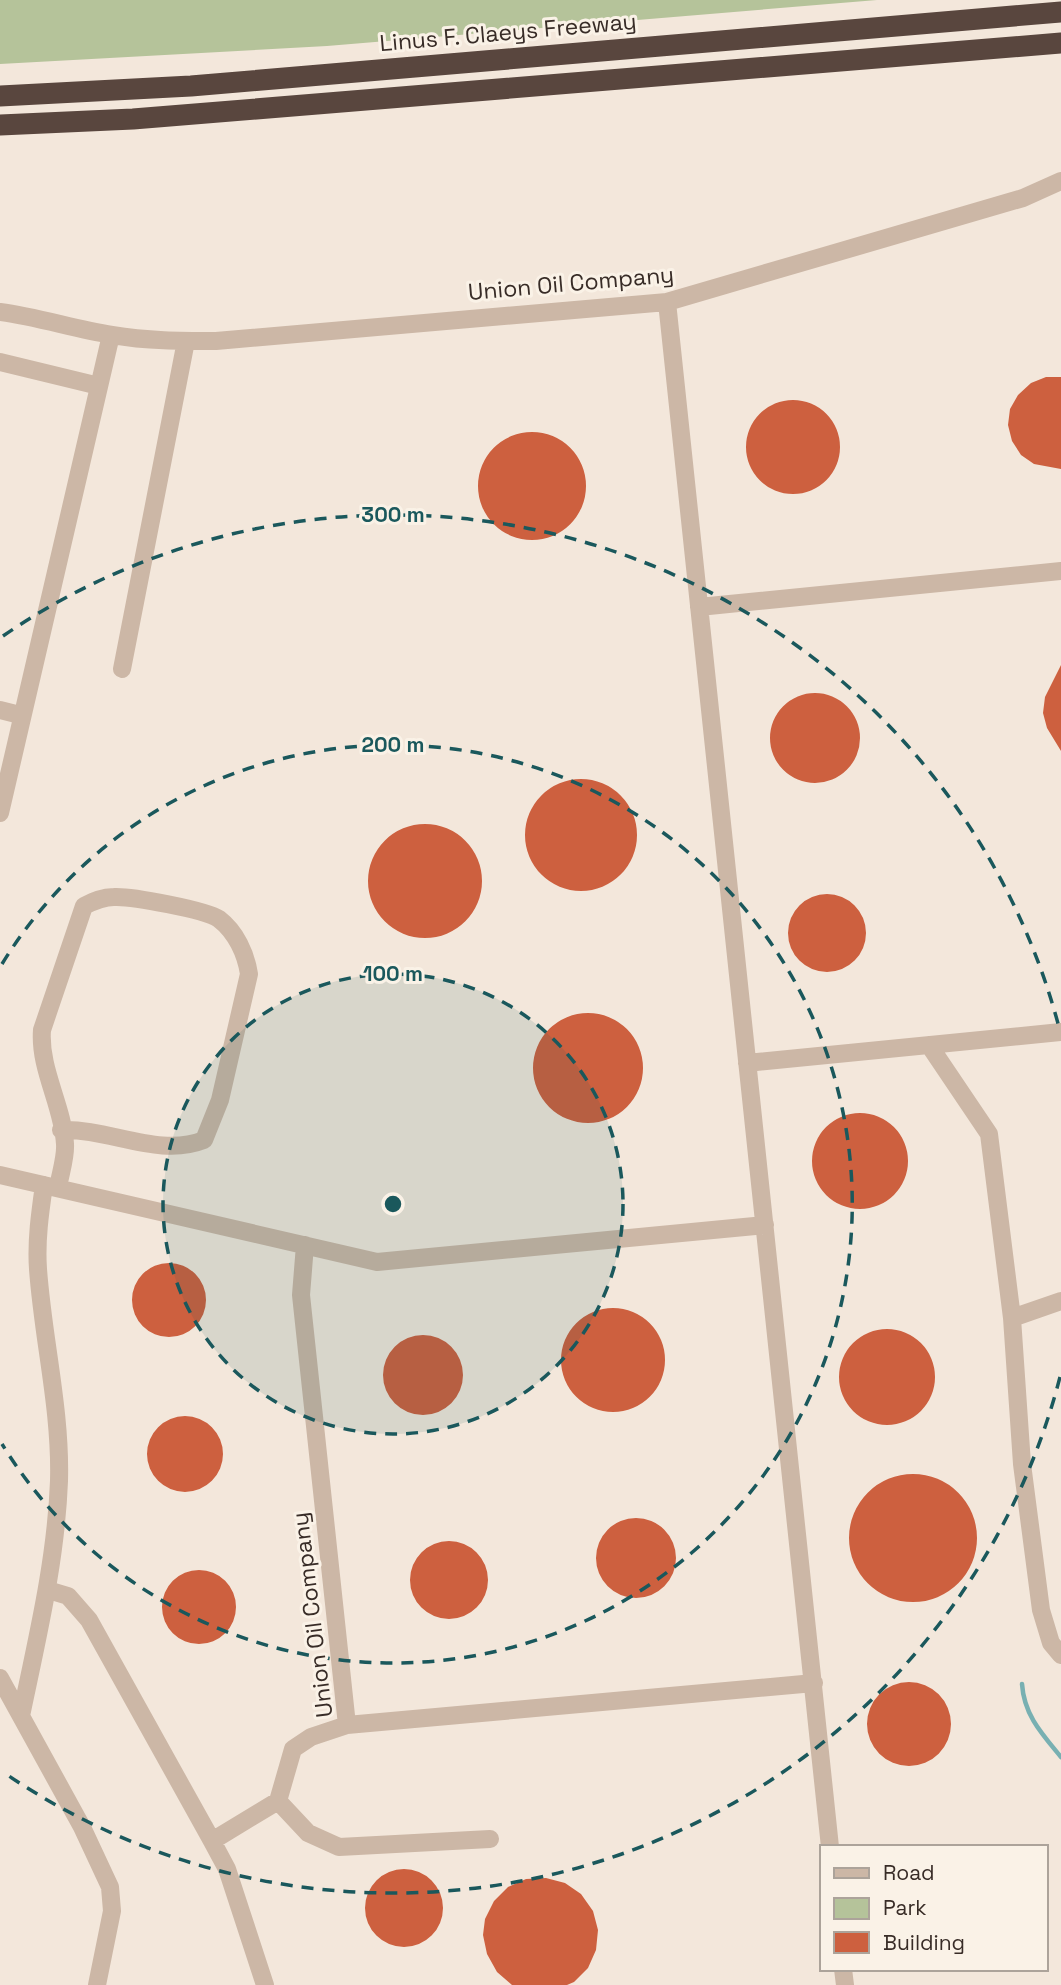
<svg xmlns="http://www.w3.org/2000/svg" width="1061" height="1985" font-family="'Space Grotesk',sans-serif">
<rect width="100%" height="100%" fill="#f3e7db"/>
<path fill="#b5c39a" d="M0,0H877L327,46L0,64Z"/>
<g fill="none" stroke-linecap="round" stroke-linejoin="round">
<path stroke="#78b0b2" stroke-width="4.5" d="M1022,1684C1024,1715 1042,1734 1061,1757"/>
</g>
<path fill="#cd603f" d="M1046,377H1061V469L1034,464L1021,455L1012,441L1008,425L1010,409L1018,395L1031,383Z
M746 447a47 47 0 1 1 94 0a47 47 0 1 1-94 0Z
M478 486a54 54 0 1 1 108 0a54 54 0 1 1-108 0Z
M1061,665V751L1047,728L1043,713L1045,697Z
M770 738a45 45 0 1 1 90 0a45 45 0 1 1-90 0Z
M525 835a56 56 0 1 1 112 0a56 56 0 1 1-112 0Z
M368 881a57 57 0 1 1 114 0a57 57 0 1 1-114 0Z
M788 933a39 39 0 1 1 78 0a39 39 0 1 1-78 0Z
M533 1068a55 55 0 1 1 110 0a55 55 0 1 1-110 0Z
M812 1161a48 48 0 1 1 96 0a48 48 0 1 1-96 0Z
M132 1300a37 37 0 1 1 74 0a37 37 0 1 1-74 0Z
M561 1360a52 52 0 1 1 104 0a52 52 0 1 1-104 0Z
M839 1377a48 48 0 1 1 96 0a48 48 0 1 1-96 0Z
M383 1375a40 40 0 1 1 80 0a40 40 0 1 1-80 0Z
M147 1454a38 38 0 1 1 76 0a38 38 0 1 1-76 0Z
M849 1538a64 64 0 1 1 128 0a64 64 0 1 1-128 0Z
M596 1558a40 40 0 1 1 80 0a40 40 0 1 1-80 0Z
M410 1580a39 39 0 1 1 78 0a39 39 0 1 1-78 0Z
M162 1607a37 37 0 1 1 74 0a37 37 0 1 1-74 0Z
M867 1724a42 42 0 1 1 84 0a42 42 0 1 1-84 0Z
M365 1908a39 39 0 1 1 78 0a39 39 0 1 1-78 0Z
M546,1878L565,1883L581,1894L593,1911L598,1930L596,1950L588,1968L574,1982L567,1985H512L497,1972L487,1954L483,1935L485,1919L494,1901L508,1887L526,1879Z"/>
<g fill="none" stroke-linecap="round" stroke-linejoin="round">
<path stroke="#ccb7a6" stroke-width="18" d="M667,302L830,1847
M0,312C38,317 74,329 112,335C147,341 181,341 216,341L667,302L1023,198L1061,181
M0,362L99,386
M699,607L1061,571
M122,669L186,341
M0,710L20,715
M0,813L111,335
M929,1045L989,1134L1012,1318L1022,1464L1041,1610L1051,1643L1061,1655
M747,1063L1061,1032
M0,1175L377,1262L765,1225
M58,1188C60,1174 66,1158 65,1144C63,1106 39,1069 42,1030L84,906C94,901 103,897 114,897C131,896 206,910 219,919C236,932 246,954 249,974L220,1100L204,1140C159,1158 109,1128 61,1130
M305,1245L301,1295L347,1725L814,1683
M1012,1318L1061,1301
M48,1590L68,1596L89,1620L212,1841L227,1869L265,1985
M0,1678L82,1827L110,1887L112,1911L97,1985
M21,1716C37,1639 56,1561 59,1481C61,1409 43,1340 38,1269C36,1241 40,1213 44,1185
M278,1801L308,1833L339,1847L490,1839
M212,1841L278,1801L293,1749L311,1737L347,1725
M843,1969L845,1985"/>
<path stroke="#59463e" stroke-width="21" d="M0,96L191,86L1061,12
M0,125L133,119L1061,43"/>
</g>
<circle cx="393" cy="1204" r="230" fill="#1a585c" fill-opacity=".12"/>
<g fill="none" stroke="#1a585c" stroke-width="3.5" stroke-dasharray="12 9">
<circle cx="393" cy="1204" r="230"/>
<path d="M2 964A459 459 0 1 1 2 1444"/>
<path d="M1060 1377A689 689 0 0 1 3 1772M3 636A689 689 0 0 1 1060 1031"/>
</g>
<g text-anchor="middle" stroke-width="6" stroke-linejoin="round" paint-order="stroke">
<g font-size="23" fill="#382c27" stroke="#faf2e7">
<text transform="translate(508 32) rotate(-5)" y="8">Linus F. Claeys Freeway</text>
<text transform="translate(571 283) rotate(-5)" y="8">Union Oil Company</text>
<text transform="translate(312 1615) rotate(-97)" y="8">Union Oil Company</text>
</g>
</g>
<circle cx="393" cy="1204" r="10" fill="#1a585c" stroke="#faf2e7" stroke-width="3.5"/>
<g font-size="21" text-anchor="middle" font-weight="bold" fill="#1a585c" stroke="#faf2e7" stroke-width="6" stroke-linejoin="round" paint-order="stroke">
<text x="393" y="522">300 m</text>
<text x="393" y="752">200 m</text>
<text x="393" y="981">100 m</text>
</g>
<rect x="820" y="1845" width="228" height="126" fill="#faf2e7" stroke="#aca39a" stroke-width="2"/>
<rect x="834" y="1868" width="35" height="10" fill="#ccb7a6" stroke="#aca39a" stroke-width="2"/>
<text x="883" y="1880" font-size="21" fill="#382c27">Road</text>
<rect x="834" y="1898" width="35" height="21" fill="#b5c39a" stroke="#aca39a" stroke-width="2"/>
<text x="883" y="1915" font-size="21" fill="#382c27">Park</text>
<rect x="834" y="1932" width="35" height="21" fill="#cd603f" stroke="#aca39a" stroke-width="2"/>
<text x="883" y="1950" font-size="21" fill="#382c27">Building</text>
</svg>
